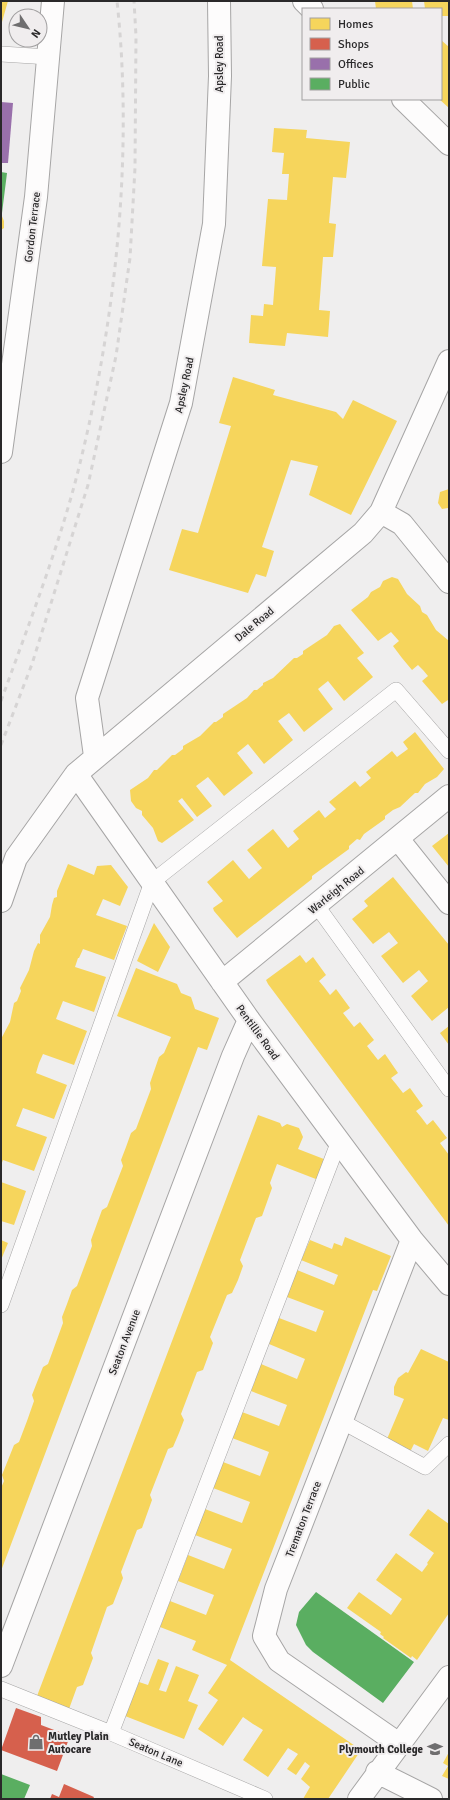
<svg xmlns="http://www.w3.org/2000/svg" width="450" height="1800" font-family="Signika,sans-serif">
<rect width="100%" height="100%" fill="#efeeee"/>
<path fill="#f6d55c" d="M1,1H8L2,22L1,21Z
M375,1H412L413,9H376Z
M424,1H449V16H441V9H425Z
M441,40L449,47V108L439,99H441Z
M274,128L307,130L306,138L350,142L346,178L333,177L329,223L336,224L333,257H323L319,310L330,311L328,337L287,333L285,346L249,343L251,315L263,316L264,304L273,305L276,267L262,266L268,199L287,200L289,174H282L284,153L272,152Z
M1,214L4,221V228L1,230Z
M233,377L275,390L273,395L336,412L343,419L353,400L397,421L351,515L309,495L318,466L291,460L262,547L274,551L266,577L256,574L248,593L169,570L182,529L198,533L231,426L219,423Z
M449,489V509L448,508L442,509L438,503L440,492Z
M392,577L398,579L407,594L420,606L422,612L427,615L436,630L449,641V702L448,700L442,704L422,681L428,676L423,670L418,665L412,670L402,658L393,646L399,641L391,632L378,641L351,610L368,597L371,592L380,587L383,581Z
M340,624L364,653L357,658L373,677L344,701L328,681L318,689L333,709L304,732L289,713L278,721L293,740L264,764L248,744L237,753L253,773L224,796L208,777L196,786L212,806L197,817L182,798L178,801L194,820L162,843L158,841L153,828L142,815V811L136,808L131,801L130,790L148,778L154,770H157L172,755H175L183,749V746L200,736L214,722H216L223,717V714L247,698L254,690H257L263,685V683L273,678L294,658H297L303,654V651L327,635L334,626Z
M415,732L444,769L437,777L425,784L418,793H415L400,807L393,810L385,816V819L364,834L360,840L357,839L349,846V849L312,876V879L237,938L214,911L213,908L223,901L207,882L233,860L249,879L262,868L247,850L273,829L288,848L299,839L293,831L319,810L325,818L336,809L329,802L355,781L360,787L371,778L366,772L392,751L397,757L408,749L403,742Z
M449,833V867L432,846Z
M68,864L94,875L97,866L111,865L128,887L120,906L103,899L96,915L127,926L114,960L83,949L79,958H78L75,967L106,977L94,1012L63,1001L59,1011L56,1019L87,1031L74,1065L43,1054L39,1063L36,1073L67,1085L54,1119L23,1108L16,1126L47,1137L34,1171L3,1160L1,1165V1039L10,1022L14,1003L17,1001L21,991L20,988L29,970L34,951L38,943L40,944V935L50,917L52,905L54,898L57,897V891Z
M393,877L449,945V1007L432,1021L411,996L428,981L424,976L419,970L403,983L381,956L398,943L389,932L373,944L352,919L368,906L364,901Z
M154,923L170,947L158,972L137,961Z
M300,955L306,963L313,957L326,975L319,981L324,987L330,995L336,989L350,1008L343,1013L354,1027L360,1022L374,1040L367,1046L378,1060L385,1054L398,1073L391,1078L396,1084L403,1093L410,1088L423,1106L416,1111L421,1117L427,1125L433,1120L447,1138L440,1143L449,1155V1226L268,984L266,980Z
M136,968L177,984L181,993L191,997L195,1009L219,1018L207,1050L198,1047L1,1571V1488L4,1481L2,1475L14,1445L19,1442L27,1421L34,1401L32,1395L43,1367L48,1364L63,1323L62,1317L67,1304L72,1290L77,1286L92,1246L91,1240L102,1210L107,1207L123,1166L121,1160L126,1147L131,1133L136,1129L151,1089L150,1083L159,1057L164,1053L171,1037L117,1016Z
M449,1026V1045L440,1033Z
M258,1115L280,1123L282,1127L287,1124L299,1128L303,1137L298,1149L329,1161L321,1181L277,1164L270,1183L272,1188L262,1216L256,1218L240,1260L243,1266L238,1280L232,1293L227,1295L210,1337L213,1343L203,1370L197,1372L181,1414L184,1420L179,1433L173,1447L168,1449L150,1495L152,1500L142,1528L137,1530L121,1572L123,1578L113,1604L107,1607L91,1653L93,1658L83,1685L77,1687L69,1709L37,1696Z
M1,1182L26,1191L14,1225L1,1221Z
M345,1237L391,1256L377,1291L373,1290L230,1660L361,1750L328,1799H303L310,1787L301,1779L310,1766L305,1762L296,1775L287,1769L298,1754L288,1748L268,1777L243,1760L263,1730L253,1724L243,1717L223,1746L198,1729L218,1700L208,1693L227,1665L192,1650L196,1641L160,1627L170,1601L206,1615L214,1595L178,1581L188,1555L224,1569L232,1549L195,1535L200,1521L205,1509L242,1523L250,1502L213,1488L223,1462L260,1476L269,1452L232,1438L242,1412L279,1426L287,1405L251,1391L261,1364L297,1379L305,1359L269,1344L279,1318L316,1332L324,1311L287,1297L297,1270L334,1285L338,1275L301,1260L310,1240L332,1249L334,1243L342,1246Z
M1,1240L8,1243L1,1260Z
M421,1349L449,1362V1420L443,1418L428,1451L414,1444L410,1452L387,1439L404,1399L394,1395V1387L398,1378L406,1372L408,1373Z
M428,1509L449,1524V1613L417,1660L412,1656L411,1658L383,1638L384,1637L380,1634L381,1632L347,1608L359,1592L391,1615L402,1599L376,1580L396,1553L422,1572L428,1564L427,1563L434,1553L409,1535Z
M158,1659L169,1663L159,1690L166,1692L176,1666L199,1675L188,1701L198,1705L184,1739L125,1716L139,1682L148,1685Z
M449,1752V1779L442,1776L448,1766L443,1763Z"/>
<path fill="#d6604d" d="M16,1708L41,1717V1725L70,1736L57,1771L1,1750Z
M64,1784L94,1797L93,1799H50L52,1794L59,1797Z"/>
<path fill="#9970ab" d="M1,102L13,103L8,163H1Z"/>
<path fill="#5aae61" d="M1,172L7,173L2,213H1Z
M316,1592L414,1662L383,1703L313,1652L306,1645L296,1625L299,1612Z
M1,1774L30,1785L24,1799H1Z"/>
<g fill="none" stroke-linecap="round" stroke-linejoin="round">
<defs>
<path id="lane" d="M1,54L49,57
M317,906L449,1089
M1,1305L152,882L396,690L449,751
M341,1421L425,1467L449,1444
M1,1689L111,1733L265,1799
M111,1733L339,1141"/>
<path id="street" d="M304,1L312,9
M403,99L449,144
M1,452L36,197L53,1
M381,512L402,524L449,582
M95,756L87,698L181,403L214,224L220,76L219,1
M76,774L249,1020L412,1240L449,1284
M398,839L449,903
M1,901L16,858L76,774L363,533L381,512L449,361
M222,982L449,796
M1,1666L233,1056L249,1020
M399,1744L279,1661L264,1636L276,1589L412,1240
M377,1772L431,1799
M359,1799L449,1677"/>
</defs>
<use href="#lane" stroke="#a6a5a5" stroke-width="16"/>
<use href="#street" stroke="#a6a5a5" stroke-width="24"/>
<use href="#lane" stroke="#fdfcfc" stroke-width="15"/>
<use href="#street" stroke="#fdfcfc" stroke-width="22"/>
<path stroke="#d6d4d4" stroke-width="3" stroke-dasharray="5 5" stroke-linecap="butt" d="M1,701C27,629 55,557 75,483C115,329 134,159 117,1
M1,745L32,664L88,485L116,356L130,258L135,168L136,36L134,1"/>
</g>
<defs>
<symbol id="shop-bare" viewBox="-9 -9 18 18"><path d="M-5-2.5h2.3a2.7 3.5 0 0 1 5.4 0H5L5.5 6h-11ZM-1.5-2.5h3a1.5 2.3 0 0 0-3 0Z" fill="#6f6e6f" stroke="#f0edee" stroke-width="2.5" paint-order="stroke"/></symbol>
<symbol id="school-bare" viewBox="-9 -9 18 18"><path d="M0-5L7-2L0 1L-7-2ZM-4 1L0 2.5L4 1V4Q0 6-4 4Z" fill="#6f6e6f" stroke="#f0edee" stroke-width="2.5" paint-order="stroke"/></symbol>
</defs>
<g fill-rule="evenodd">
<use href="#shop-bare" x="25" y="1731" width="22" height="22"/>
<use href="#school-bare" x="424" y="1738" width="22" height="22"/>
</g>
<g text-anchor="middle" stroke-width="4" stroke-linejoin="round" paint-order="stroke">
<g font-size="11" fill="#2a292a" stroke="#f0edee">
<text transform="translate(219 64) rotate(-90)" y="4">Apsley Road</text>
<text transform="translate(32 227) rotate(-83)" y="4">Gordon Terrace</text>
<text transform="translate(184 385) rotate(-78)" y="4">Apsley Road</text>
<text transform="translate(254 624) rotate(-40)" y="4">Dale Road</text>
<text transform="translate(336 890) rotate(-39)" y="4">Warleigh Road</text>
<text transform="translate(258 1032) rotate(54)" y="4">Pentillie Road</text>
<text transform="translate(124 1342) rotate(-69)" y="4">Seaton Avenue</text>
<text transform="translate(303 1519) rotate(-69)" y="4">Trematon Terrace</text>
<text transform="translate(156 1752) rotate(23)" y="4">Seaton Lane</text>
</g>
<g font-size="11" font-weight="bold" fill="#2a292a" stroke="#f0edee" text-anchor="start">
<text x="48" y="1740">Mutley Plain<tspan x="48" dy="13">Autocare</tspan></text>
<text x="423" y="1753" text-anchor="end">Plymouth College</text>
</g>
</g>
<rect width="450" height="1800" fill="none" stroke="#2a292a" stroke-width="4"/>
<rect x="302" y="8" width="140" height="92" fill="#f0edee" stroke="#a19fa0"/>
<rect x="310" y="18" width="20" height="12" fill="#f6d55c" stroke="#a19fa0"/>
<text x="338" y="28" font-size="12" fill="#2a292a">Homes</text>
<rect x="310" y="38" width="20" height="12" fill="#d6604d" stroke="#a19fa0"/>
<text x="338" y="48" font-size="12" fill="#2a292a">Shops</text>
<rect x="310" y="58" width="20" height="12" fill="#9970ab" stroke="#a19fa0"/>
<text x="338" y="68" font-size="12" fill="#2a292a">Offices</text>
<rect x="310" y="78" width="20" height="12" fill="#5aae61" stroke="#a19fa0"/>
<text x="338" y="88" font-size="12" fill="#2a292a">Public</text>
<g transform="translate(28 28) rotate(125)"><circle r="19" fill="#f0edee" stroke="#a19fa0"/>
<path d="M0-3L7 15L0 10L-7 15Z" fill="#6f6e6f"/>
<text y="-6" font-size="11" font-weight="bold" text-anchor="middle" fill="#2a292a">N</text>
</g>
</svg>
